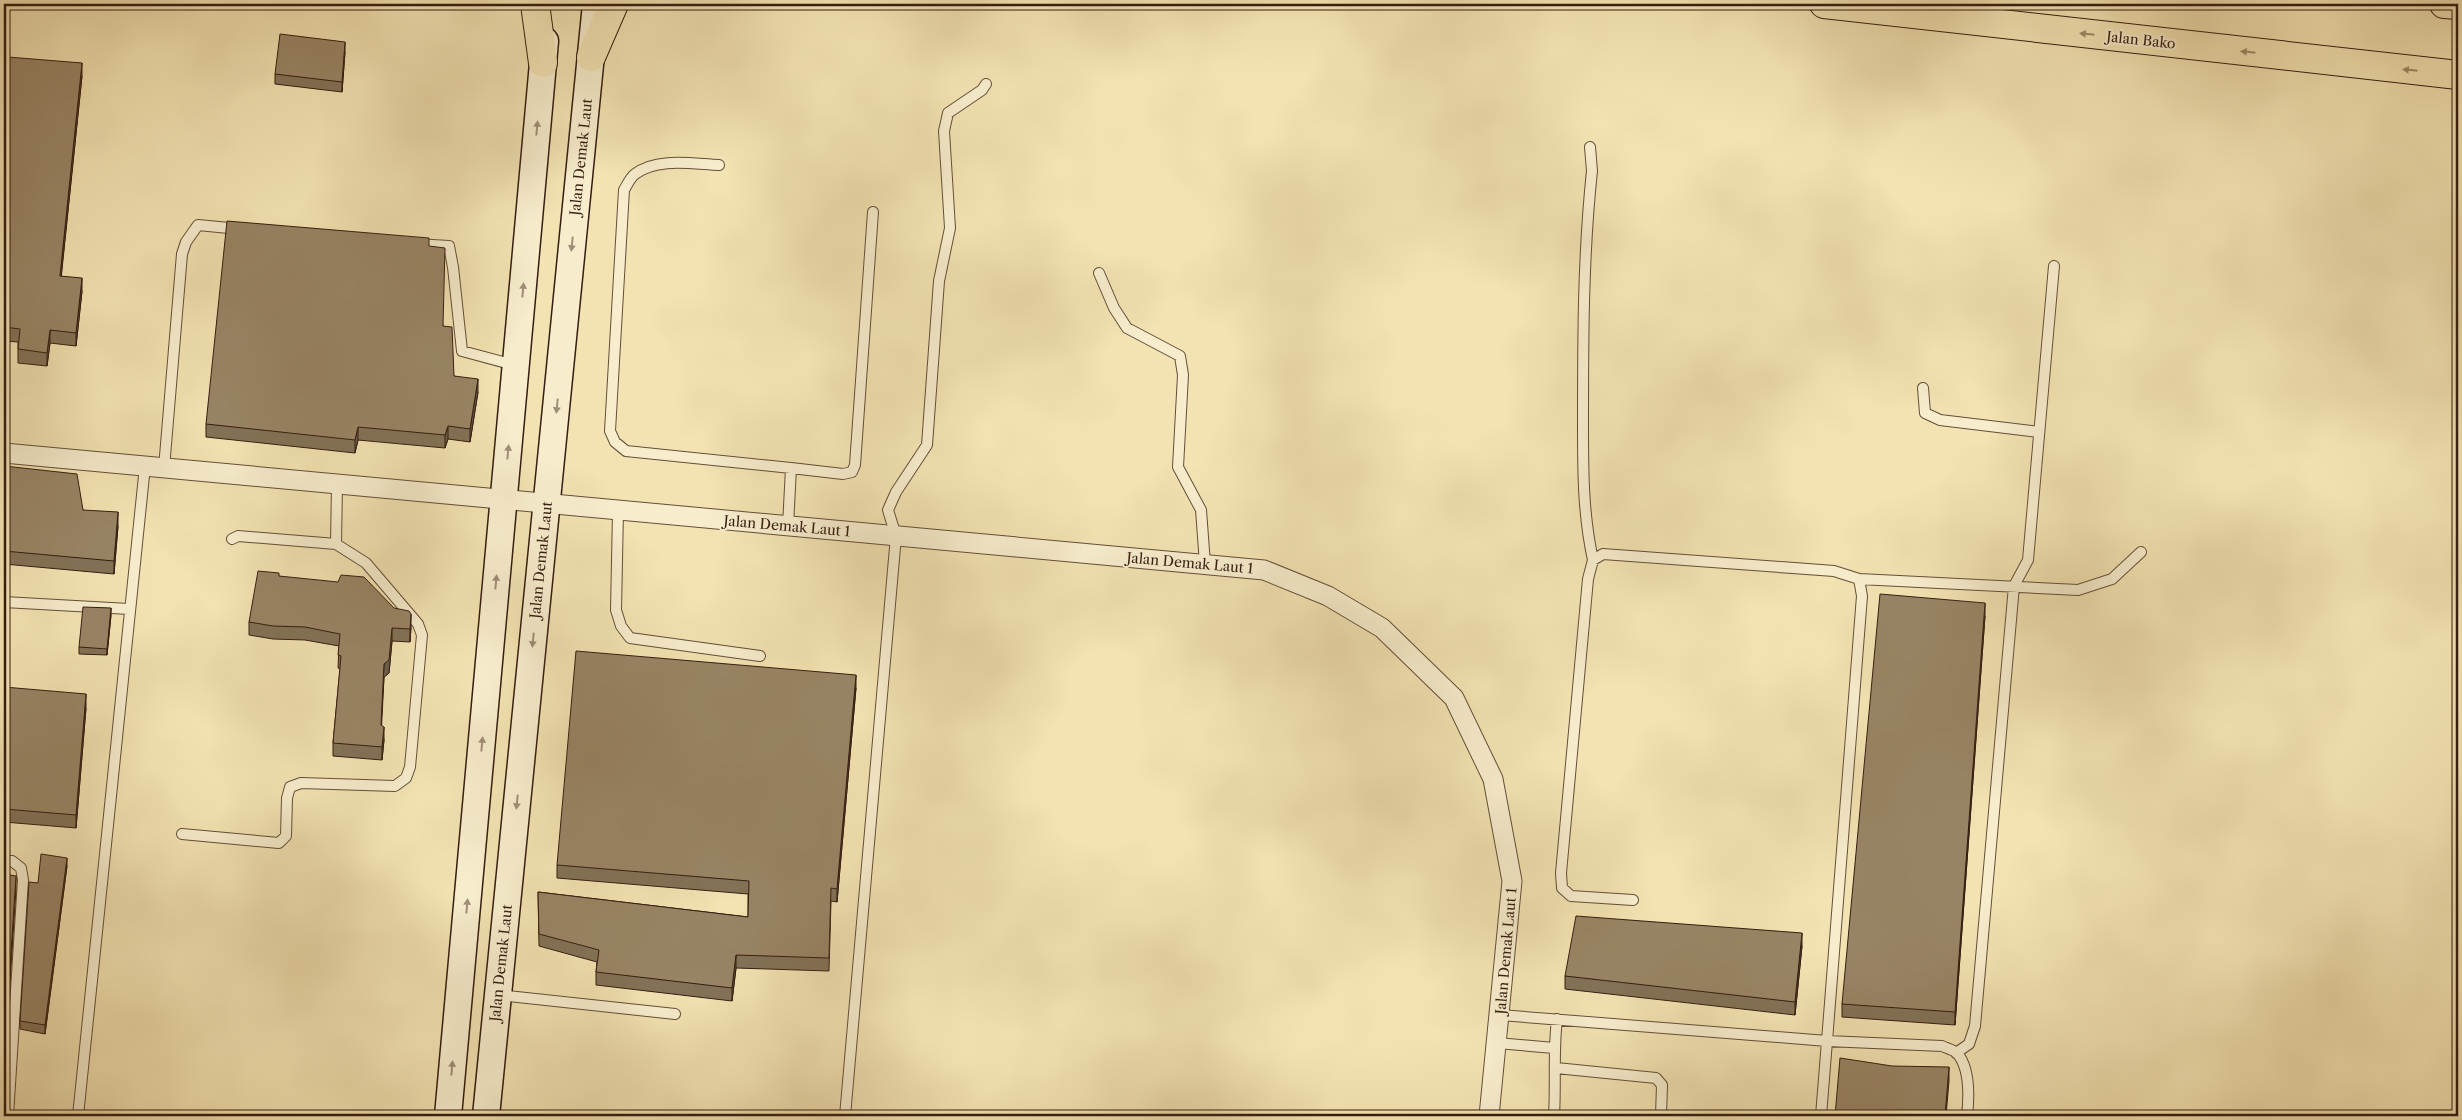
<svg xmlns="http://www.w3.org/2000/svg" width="2462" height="1120" font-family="'Libre Caslon Text',serif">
<rect width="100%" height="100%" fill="#f3e3b2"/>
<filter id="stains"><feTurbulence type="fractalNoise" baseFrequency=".004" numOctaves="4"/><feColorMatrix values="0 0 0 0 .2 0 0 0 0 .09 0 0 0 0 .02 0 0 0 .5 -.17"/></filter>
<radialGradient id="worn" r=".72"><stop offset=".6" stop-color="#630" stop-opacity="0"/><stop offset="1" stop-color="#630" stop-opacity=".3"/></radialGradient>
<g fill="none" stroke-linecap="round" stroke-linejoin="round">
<defs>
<path id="lane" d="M1590,147L1592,171C1583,255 1583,340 1583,425C1583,472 1583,514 1593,560
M719,165C693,164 657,157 635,174C630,178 627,185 624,190L610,431L615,442L626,451L791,468L788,526
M415,244L449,246L453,267L462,351L514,365
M1099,273L1114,308L1127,328L1180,356L1183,375L1178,467L1201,510L1205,564
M1923,388L1925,413L1940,420L2039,432
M164,468L182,254L186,242L198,225L239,229
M791,468L843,474L852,472L855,465L873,212
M618,511L616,610L621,626L630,638L760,656
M232,539L238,536L336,544L337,485
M4,602L129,609
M182,834L279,843L286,836L287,798L290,787L301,783L395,786L406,778L410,767L422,635L418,624L366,563L336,544
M4,861H12L21,868L23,880L8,1116
M1633,900L1571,896L1562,888L1561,873L1588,579L1593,560L1603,554L1834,571L1859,579L2078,590L2112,579L2141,552
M499,995L675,1014
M1500,1015L1827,1041L1862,596L1859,579
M1497,1043L1554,1048
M1956,1053L1969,1044L1975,1026L2014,586L2028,560L2054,266
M1556,1068L1656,1078L1662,1085L1661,1116
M78,1116L145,466
M845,1116L896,536L888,510L896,492L927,445L939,281L950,228L944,131L948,113L982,90L986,84
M1554,1116C1556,1084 1553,1052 1557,1019
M1821,1116L1827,1041L1942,1046C1946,1048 1954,1050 1957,1053C1970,1068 1969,1098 1967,1116"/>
<path id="street" d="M4,453L1264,570L1328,596L1382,628L1454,698L1493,779L1512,881L1489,1116"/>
<path id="secondary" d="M448,1116L545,41
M486,1116L596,4"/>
<path id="primary" d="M535,4L543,63
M1824,4L2458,75
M2444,4L2458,5
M591,57L614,4"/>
</defs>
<use href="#lane" stroke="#644e39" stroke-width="12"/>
<use href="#street" stroke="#644e39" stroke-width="21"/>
<use href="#secondary" stroke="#351d11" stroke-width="29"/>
<use href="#primary" stroke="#351d11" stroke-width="30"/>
<use href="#lane" stroke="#f7edcd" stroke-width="10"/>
<use href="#street" stroke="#f7edcd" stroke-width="19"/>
<use href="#secondary" stroke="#f7edcd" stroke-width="26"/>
<use href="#primary" stroke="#f3e3b2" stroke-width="28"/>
</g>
<path fill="#837257" stroke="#351d11" d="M345,52L342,92L275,84V74Z
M82,76L61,276L82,291L76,346L50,343L47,366L18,363V342L4,341V108Z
M429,246L443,326L454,376L478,392L470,442L448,439L445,448L358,440L355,453L206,437V424Z
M4,466L83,510L118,526L114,574L4,564Z
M279,576L411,627L410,642L392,641L389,673L384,677L381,725L384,740L382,760L333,756V743L340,669L338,668L339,646L305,640L273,639L249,635V622Z
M111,615L107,655L79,654V647Z
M1985,616L1955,1025L1842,1017V1004Z
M4,687L86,708L76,828L4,822Z
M856,688L837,902L831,901L829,971L736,968L732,1001L596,985V972L597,962L539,946L538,892L748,917V894L557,878V865Z
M67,866L45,1034L20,1029V1021L38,883Z
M1802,946L1795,1015L1565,989V976Z"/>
<path fill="#6a5c47" stroke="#351d11" d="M345,42V52L342,92V82Z
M82,63V76L60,289V276Z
M82,278V291L76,346V333Z
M50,330V343L47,366V353Z
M478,379V392L470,442V429Z
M448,426V439L445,448V435Z
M358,427V440L355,453V440Z
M118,512V526L114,574V561Z
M1985,603V616L1955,1025V1012Z
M111,608V615L107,655V649Z
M411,614V627L410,642V629Z
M392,628V641L389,673L384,677L381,738V725L384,664Z
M856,675V688L837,902V889Z
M86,694V708L76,828V815Z
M384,727V740L382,760V747Z
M67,858V866L45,1034V1025Z
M16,876V889L4,1075V1061Z
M1802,933V946L1795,1015V1002Z
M736,955V968L732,1001V988Z
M1949,1067V1081L1946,1116H1945Z"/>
<path fill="#988465" stroke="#351d11" d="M280,34L345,42L342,82L275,74Z
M8,57L82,63L60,276L82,278L76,333L50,330L47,353L18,349L20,329L4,327V108Z
M227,221L429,238V246L445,248L443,326L452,327L454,376L478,379L470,429L448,426L445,435L358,427L355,440L206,424Z
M4,466L77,474L83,510L118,512L114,561L4,551Z
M258,571L279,573V576L338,582L341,575L364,577L394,608L409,611L411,614L410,629L392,628L389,660L384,664L381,725L384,727L382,747L333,743L341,656L338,655L340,634L305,627L273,626L249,622Z
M1880,594L1985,603L1955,1012L1842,1004Z
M83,607L111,608L107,649L79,647Z
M576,651L856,675L837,889L831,888L829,958L736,955L732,988L596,972L599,950L539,934L538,892L748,917L749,881L557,865Z
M4,687L86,694L76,815L4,809Z
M41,854L67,858L45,1025L20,1021L29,882L38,883Z
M4,874L16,876L4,1061Z
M1576,916L1802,933L1795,1002L1565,976Z
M1840,1058L1892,1066L1949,1067L1945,1116H1835Z"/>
<defs><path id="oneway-solid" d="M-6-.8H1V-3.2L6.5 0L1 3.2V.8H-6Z" transform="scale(1.25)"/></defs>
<g fill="#9e8a6a">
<use href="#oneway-solid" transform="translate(2087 34) rotate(-174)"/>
<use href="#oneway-solid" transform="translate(2248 52) rotate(-174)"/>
<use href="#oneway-solid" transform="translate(2410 70) rotate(-174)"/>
</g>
<g fill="#a08f78">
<use href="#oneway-solid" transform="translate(537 128) rotate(-85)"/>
<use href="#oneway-solid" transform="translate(572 244) rotate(96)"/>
<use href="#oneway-solid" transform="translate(523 290) rotate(-85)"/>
<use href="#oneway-solid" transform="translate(557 406) rotate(96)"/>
<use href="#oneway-solid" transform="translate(508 452) rotate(-85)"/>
<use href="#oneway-solid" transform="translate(496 582) rotate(-85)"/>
<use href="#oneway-solid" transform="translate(533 640) rotate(96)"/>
<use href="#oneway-solid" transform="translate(482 744) rotate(-85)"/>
<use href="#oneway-solid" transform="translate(517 802) rotate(96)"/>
<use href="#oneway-solid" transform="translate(467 906) rotate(-85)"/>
<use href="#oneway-solid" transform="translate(452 1068) rotate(-85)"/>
</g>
<g text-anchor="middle" stroke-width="4" stroke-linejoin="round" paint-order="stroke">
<g font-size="14" fill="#351d11" stroke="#f7edcd">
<text transform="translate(2141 40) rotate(6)" y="5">Jalan Bako</text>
<text transform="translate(581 157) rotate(-84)" y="5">Jalan Demak Laut</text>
<text transform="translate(787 526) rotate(5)" y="5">Jalan Demak Laut 1</text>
<text transform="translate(541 560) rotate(-84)" y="5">Jalan Demak Laut</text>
<text transform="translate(1190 563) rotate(5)" y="5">Jalan Demak Laut 1</text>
<text transform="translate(1506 951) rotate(-85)" y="5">Jalan Demak Laut 1</text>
<text transform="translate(501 963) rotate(-84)" y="5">Jalan Demak Laut</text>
</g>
</g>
<rect width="2462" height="1120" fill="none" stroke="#f3e3b2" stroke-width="20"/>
<rect x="5" y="5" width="2452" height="1110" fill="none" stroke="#351d11" stroke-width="2.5"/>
<rect x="10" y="10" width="2442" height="1100" fill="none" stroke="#351d11"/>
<rect width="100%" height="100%" filter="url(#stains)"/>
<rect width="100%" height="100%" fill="url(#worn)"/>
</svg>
